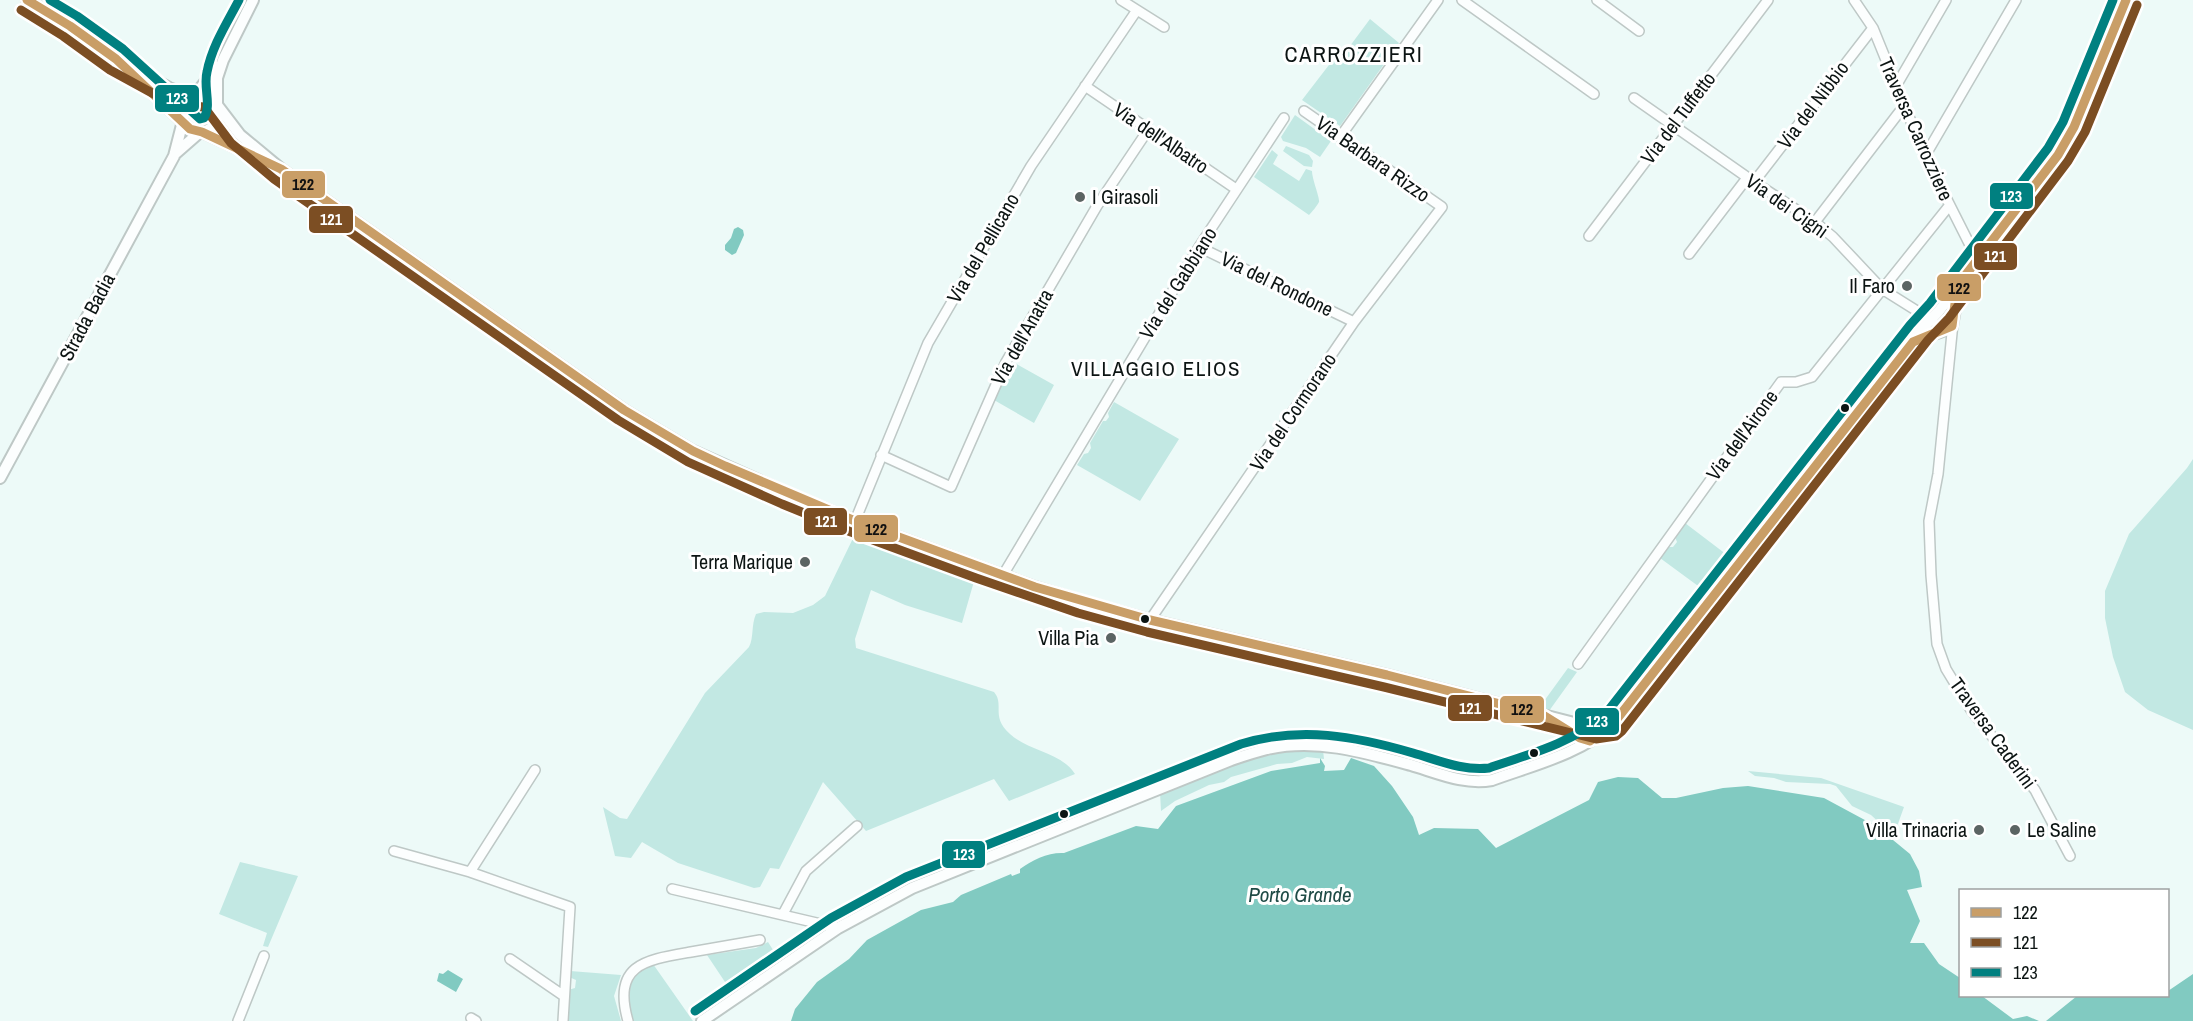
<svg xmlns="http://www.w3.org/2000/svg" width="2193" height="1021" font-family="'Archivo Narrow',sans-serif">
<rect width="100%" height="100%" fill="#edfaf8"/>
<path fill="#c2e8e3" d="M1370,19L1399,43L1340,126L1302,100L1342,48L1347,50Z
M1295,115L1331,141L1320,157L1306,148L1283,141L1281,137Z
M1286,146L1309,155L1313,161L1312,167L1304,166L1283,151Z
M1272,150L1278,155L1273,164L1299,181L1306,169L1312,171C1312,179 1320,198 1319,202C1317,206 1312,212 1309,215L1254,177Z
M1013,362L1054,385L1034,423L994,400Z
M1114,402L1179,439L1140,501L1077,465L1084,454L1088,453L1091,448L1090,443L1103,421H1106L1109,417L1108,413Z
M2193,459V730L2148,710L2125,692L2113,657L2105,618V591L2129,534L2187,468Z
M1685,523L1735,561L1709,594L1660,558L1668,547H1673L1677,542L1675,537Z
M858,528L977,571L962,623L905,605L871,590L855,639L856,648L994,692C1005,705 990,716 1010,734C1028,751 1061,752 1075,774L1009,801L994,779L866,831L823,782L779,869L770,868L760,887L754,888L678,863L642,842L631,858L615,856L603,807L620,818L627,819L705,693L749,647C754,637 751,625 756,614L764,612L793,613L813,605L825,596Z
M1568,668L1577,672L1549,711L1539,708Z
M1290,750H1323L1324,759L1307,757L1292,763L1277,764L1231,777L1224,782L1209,785L1175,801L1161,811L1160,792L1252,757Z
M1748,771L1821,778L1904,807L1895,832L1883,826L1871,815L1852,806L1836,786L1830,784L1786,782L1774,778L1755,776Z
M240,862L298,876L268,947L263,946L267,933L219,914Z
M768,942L780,961L733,994L707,955L756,948Z
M653,964L693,1021H632C625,990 622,980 653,964Z
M570,971L621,975L614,996L621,1021H567L568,990L575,988L576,980L569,977Z"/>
<path fill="#81cac1" d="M738,227L743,230L744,235L736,253L732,255L725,250V245L731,238L734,229Z
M1320,758L1325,766L1324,771L1344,770L1351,758L1374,766L1392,786L1413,817L1419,835L1434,828L1478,829L1496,848L1589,800L1598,782L1618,777L1638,778L1662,798H1676L1723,788L1748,786L1824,798L1876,826L1910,854L1919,871L1922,887L1907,890L1920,921L1910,943H1924L1939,964L1960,978V996H1982L2013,1019L2027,1016L2039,1021H791L795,1009L817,982L849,959L867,940L921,910L953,902L961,895L1011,874L1012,876L1020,873V869C1032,860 1049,852 1064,853L1136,826L1158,829L1176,806L1271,771L1320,763Z
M448,970L463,979L456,992L437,981L439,973L443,974Z
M2193,974V1021H2046L2077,996H2168V991Z"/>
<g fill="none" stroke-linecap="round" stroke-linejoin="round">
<defs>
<path id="minor" d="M1462,0L1594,94
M1597,0L1639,31
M1854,0L1873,28L1925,156L1977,259
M1137,10L1164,27
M1085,86L1236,189
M1896,86L1946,0
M1634,98L1754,182L1815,222L1833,237L1882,289L1933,321
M1340,137L1438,0
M1925,156L2016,0
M1754,182L1873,28
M1815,222L1904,106
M1589,236L1768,0
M1199,247L1354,322
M1689,254L1747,178
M1953,323L1938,474L1929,521L1931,575L1937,644L1946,669L1971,710L2035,790L2070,856
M881,455L951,487L1006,362L1097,206L1148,130
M855,521L928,343L1031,166L1137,10L1121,0
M1003,575L1199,247L1284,118
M1150,620L1354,322L1442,207L1304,111
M1578,664L1781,382H1796L1812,377L1949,206
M394,851L470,872L570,907L563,1021
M470,872L535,770
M672,889L838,928
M783,914L806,871L857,826
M510,959L564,996
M471,1018L476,1021
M238,1021L264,956
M628,1021C612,964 645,960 691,952C714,948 737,944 760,940"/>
<path id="tertiary" d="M27,0L70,26L116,59L169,88L183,93L194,95L201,94L211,97L240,135L281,169L624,410L693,451L787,493L855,521L980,567L1035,587L1081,601L1150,620L1387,675L1582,725L1596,727L1613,724
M124,66L190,129L202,132L265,161
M195,95L217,67
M217,105V78L223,60L253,0
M183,120V105L194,95
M202,132C215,129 220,119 218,107
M176,153L200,132
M1913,341C1925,335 1942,334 1952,326L1959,286
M0,478L174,156L183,121
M1551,720L1580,738L1590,741
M702,1021L838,928L912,888L1231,760C1243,756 1255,752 1267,749C1316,738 1364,752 1411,765C1438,773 1464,785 1492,780C1533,765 1580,754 1613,724L1919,332L1939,311L2058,155L2074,127L2126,0"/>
</defs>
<use href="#minor" stroke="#bec8c6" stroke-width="12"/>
<use href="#tertiary" stroke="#bec8c6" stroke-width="14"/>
<use href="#minor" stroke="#fcfefe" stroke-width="9"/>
<use href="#tertiary" stroke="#fcfefe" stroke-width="10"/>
<defs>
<path id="bus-1" d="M27,0L70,26L116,59L190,129L202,132L281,169L624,410L693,451L725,466L855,521L1035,587L1150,620L1387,675L1543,715L1580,738L1590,741L1613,724L1913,342L1952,326L1956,296L1961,281L2058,155L2074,127L2126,0"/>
<path id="bus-2" d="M21,10L63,36L110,70L163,99L181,105L204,107L231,143L274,179L618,420L688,462L782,504L851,532L976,578L1078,613L1147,632L1384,687L1596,739L1616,736L1622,731L1928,340L1949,318L2068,161L2085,132L2137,5"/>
<path id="bus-3" d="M50,0L77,16L123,49L200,119L204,118C212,105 203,87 207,72C212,46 227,23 239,0
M695,1011L831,918L906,877L1241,744C1300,726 1355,736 1413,753C1438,760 1462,771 1489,768C1530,754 1571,743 1604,716L1910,325L1930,303L2048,148L2063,122L2113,0"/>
</defs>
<use href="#bus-1" stroke="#fff" stroke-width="14"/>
<use href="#bus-2" stroke="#fff" stroke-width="14"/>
<use href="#bus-3" stroke="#fff" stroke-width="14"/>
<use href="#bus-1" stroke="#c99e67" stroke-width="9"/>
<use href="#bus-2" stroke="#7c4e23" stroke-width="9"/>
<use href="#bus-3" stroke="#008080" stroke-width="9"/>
</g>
<g fill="#5b6463" stroke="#fff" stroke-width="2">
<circle cx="1080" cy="197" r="6"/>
<circle cx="1907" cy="286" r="6"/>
<circle cx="805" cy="562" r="6"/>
<circle cx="1111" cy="638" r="6"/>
<circle cx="1979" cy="830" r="6"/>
<circle cx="2015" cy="830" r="6"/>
</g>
<g fill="#0c1413" stroke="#fff" stroke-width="2">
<circle cx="1845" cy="408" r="5"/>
<circle cx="1145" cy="619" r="5"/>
<circle cx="1534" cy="753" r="5"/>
<circle cx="1064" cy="814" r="5"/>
</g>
<g text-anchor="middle" stroke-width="6" stroke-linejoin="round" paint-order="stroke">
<g font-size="20" fill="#0c1413" stroke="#fff">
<text transform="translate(1813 105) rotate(-53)" y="7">Via del Nibbio</text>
<text transform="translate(1678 118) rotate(-53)" y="7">Via del Tuffetto</text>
<text transform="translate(1916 129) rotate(66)" y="7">Traversa Carrozziere</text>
<text transform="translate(1161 138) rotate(34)" y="7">Via dell'Albatro</text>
<text transform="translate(1373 159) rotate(35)" y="7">Via Barbara Rizzo</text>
<text transform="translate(1787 206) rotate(35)" y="7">Via dei Cigni</text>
<text transform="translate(983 248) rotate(-60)" y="7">Via del Pellicano</text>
<text transform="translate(1178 283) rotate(-58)" y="7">Via del Gabbiano</text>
<text transform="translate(1277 284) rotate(26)" y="7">Via del Rondone</text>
<text transform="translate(87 317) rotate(-62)" y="7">Strada Badia</text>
<text transform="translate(1022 337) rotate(-61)" y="7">Via dell'Anatra</text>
<text transform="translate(1293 412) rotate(-56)" y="7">Via del Cormorano</text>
<text transform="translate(1742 435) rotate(-54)" y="7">Via dell'Airone</text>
<text transform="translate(1993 733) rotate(54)" y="7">Traversa Caderini</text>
</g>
<g font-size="20" fill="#0c1413" stroke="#fff" text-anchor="end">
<text x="1092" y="204" text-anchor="start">I Girasoli</text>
<text x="1895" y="293">Il Faro</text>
<text x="793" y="569">Terra Marique</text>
<text x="1099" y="645">Villa Pia</text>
<text x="1967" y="837">Villa Trinacria</text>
<text x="2027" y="837" text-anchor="start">Le Saline</text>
</g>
<g font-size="21" letter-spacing="1.5" fill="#0c1413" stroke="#fff">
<text x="1156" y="376">VILLAGGIO ELIOS</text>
</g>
<g font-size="21" font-style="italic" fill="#1f4b46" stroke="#fff">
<text x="1300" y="902">Porto Grande</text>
</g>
<g font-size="22" letter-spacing="1.5" fill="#0c1413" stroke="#fff">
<text x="1354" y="62">CARROZZIERI</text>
</g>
</g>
<g stroke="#fff" stroke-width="2">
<rect x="154" y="84" width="46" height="29" rx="6" fill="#008080"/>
<rect x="281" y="170" width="45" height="29" rx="6" fill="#c99e67"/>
<rect x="1989" y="182" width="45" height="28" rx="6" fill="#008080"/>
<rect x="308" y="205" width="46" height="29" rx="6" fill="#7c4e23"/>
<rect x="1973" y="242" width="45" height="29" rx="6" fill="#7c4e23"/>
<rect x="1936" y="273" width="46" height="29" rx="6" fill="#c99e67"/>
<rect x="803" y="507" width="45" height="29" rx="6" fill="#7c4e23"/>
<rect x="853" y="514" width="46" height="29" rx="6" fill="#c99e67"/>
<rect x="1447" y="694" width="46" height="28" rx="6" fill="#7c4e23"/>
<rect x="1499" y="695" width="46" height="29" rx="6" fill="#c99e67"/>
<rect x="1574" y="707" width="46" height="29" rx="6" fill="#008080"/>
<rect x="941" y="840" width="45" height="29" rx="6" fill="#008080"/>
</g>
<g font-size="16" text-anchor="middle" font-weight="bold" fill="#fff">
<text x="177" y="104">123</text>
<text x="2011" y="202">123</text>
<text x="331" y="225">121</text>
<text x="1995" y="262">121</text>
<text x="826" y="527">121</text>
<text x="1470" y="714">121</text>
<text x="1597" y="727">123</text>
<text x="964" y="860">123</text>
</g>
<g font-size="16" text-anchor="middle" font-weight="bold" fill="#111">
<text x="303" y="190">122</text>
<text x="1959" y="294">122</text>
<text x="876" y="535">122</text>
<text x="1522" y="715">122</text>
</g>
<rect x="1959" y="889" width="210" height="108" fill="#ffffff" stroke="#9ea1a1" stroke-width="1.5"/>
<rect x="1971" y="908" width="30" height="9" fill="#c99e67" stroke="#9ea1a1" stroke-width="1.5"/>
<text x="2013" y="919" font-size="18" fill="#0c1413">122</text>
<rect x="1971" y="938" width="30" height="9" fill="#7c4e23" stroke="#9ea1a1" stroke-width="1.5"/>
<text x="2013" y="949" font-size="18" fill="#0c1413">121</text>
<rect x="1971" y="968" width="30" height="9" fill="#008080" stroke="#9ea1a1" stroke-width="1.5"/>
<text x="2013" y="979" font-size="18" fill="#0c1413">123</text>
</svg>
